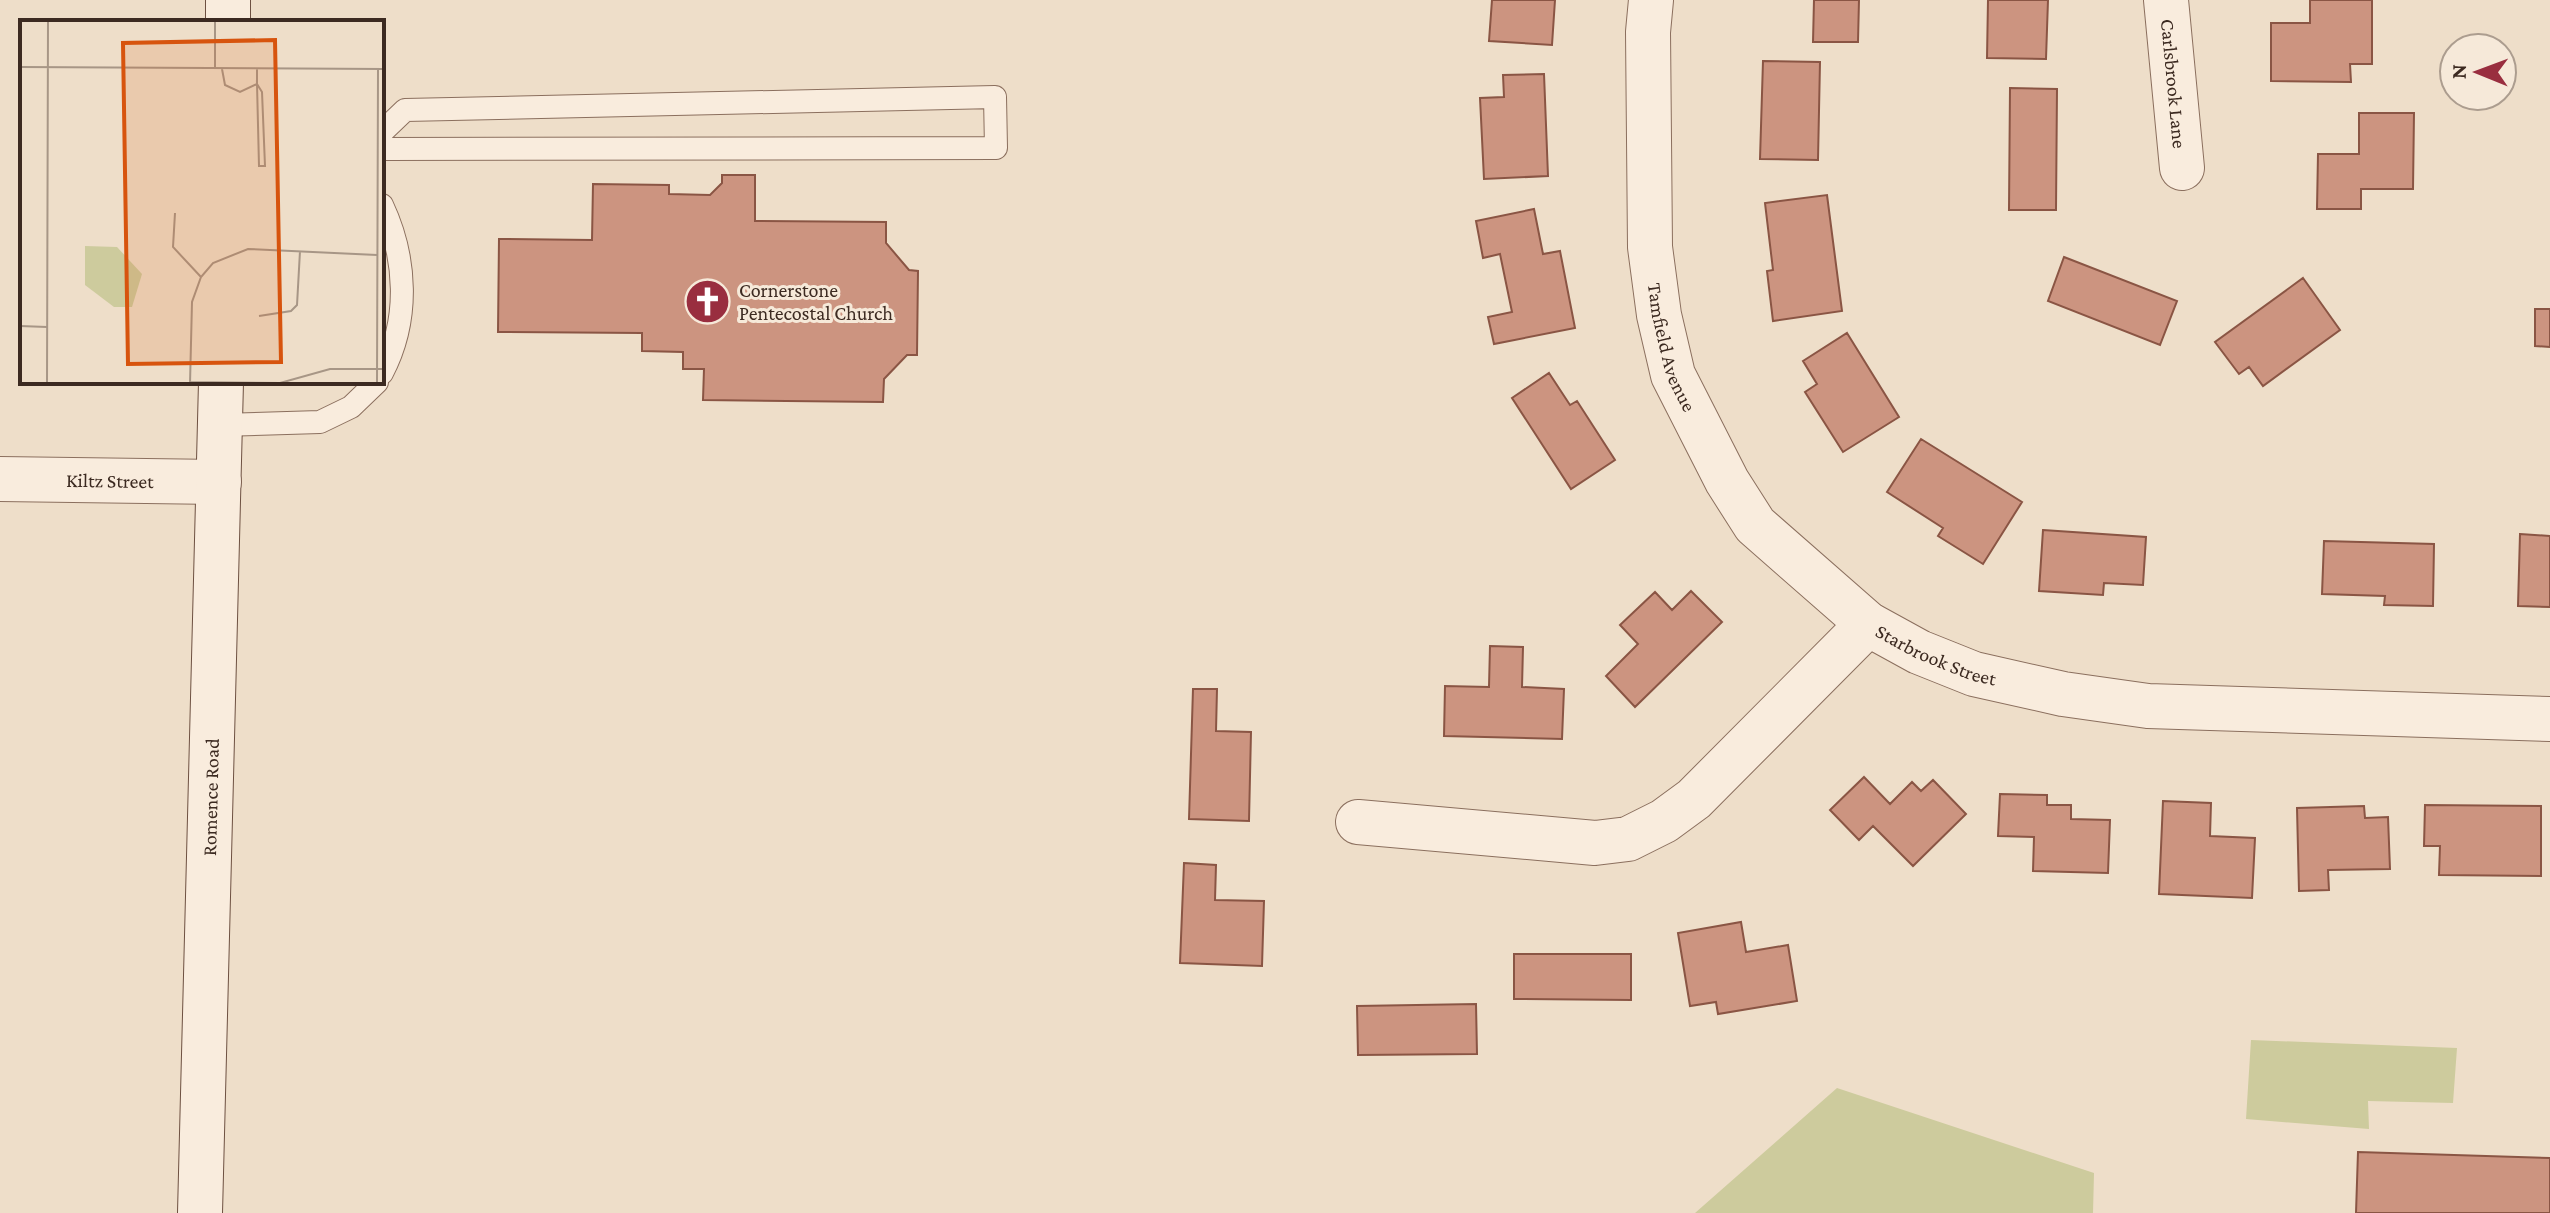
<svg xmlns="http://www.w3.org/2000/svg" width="2550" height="1213" font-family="'Crimson Pro',serif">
<rect width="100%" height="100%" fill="#eedec9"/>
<path fill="#cdcb9d" d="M2251,1040L2457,1048L2453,1103L2368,1101L2369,1129L2246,1119Z
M1837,1088L2094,1173L2093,1213H1695Z"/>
<path fill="#cc9480" stroke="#8a5544" stroke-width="2" d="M1492,0H1555L1552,45L1489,41Z
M1814,0H1859L1858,42H1813Z
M1988,0H2048L2046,59L1987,58Z
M2310,0H2372V64H2350L2351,82L2271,81V23H2310Z
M1763,61L1820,62L1818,160L1760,159Z
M1544,74L1548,176L1484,179L1480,98L1504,97L1503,75Z
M2010,88L2057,89L2056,210H2009Z
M2359,113H2414L2413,189H2361V209H2317L2318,154H2359Z
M722,175H755V221L886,222V243L909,270L918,271L917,355H907L884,379L883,402L703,400L704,369H683V352L642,351V333L498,332L499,239L592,240L593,184L669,185V194L710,195L722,183Z
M1827,195L1842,311L1773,321L1767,271L1773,270L1765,203Z
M1534,209L1543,254L1560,251L1575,328L1494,344L1488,317L1512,312L1500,254L1483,258L1476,221Z
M2064,257L2177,301L2160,345L2048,301Z
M2303,278L2340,330L2263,386L2249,367L2239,374L2215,342Z
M2535,309H2550V347L2535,346Z
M1847,333L1899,417L1843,452L1805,392L1817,384L1803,361Z
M1549,373L1570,405L1577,401L1615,460L1571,489L1512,398Z
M1921,439L2022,502L1983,564L1938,536L1943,528L1887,492Z
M2043,530L2146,537L2143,585L2104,583L2103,595L2039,591Z
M2520,534L2550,536V607L2518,606Z
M2324,541L2434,544L2433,606L2384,605L2385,596L2322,594Z
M1691,591L1722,622L1635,707L1606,676L1638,644L1620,625L1655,592L1672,610Z
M1490,646L1523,647L1522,687L1564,689L1562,739L1444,736L1445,686L1489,687Z
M1193,689H1217L1216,731L1251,732L1249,821L1189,819Z
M1864,777L1890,804L1912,782L1921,791L1933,780L1966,814L1913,866L1873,826L1859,840L1830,810Z
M2000,794L2047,795V805H2071V819L2110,820L2108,873L2033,871L2034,837L1998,836Z
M2163,801L2211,803L2210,836L2255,838L2252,898L2159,894Z
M2425,805L2541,806V876L2439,875L2440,846H2424Z
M2364,806L2365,818L2388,817L2390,869L2328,870L2329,890L2299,891L2297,808Z
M1184,863L1216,865L1215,900L1264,901L1262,966L1180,963Z
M1741,922L1746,952L1788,945L1797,1001L1718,1014L1716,1002L1690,1006L1678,933Z
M1514,954H1631V1000L1514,999Z
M1476,1004L1477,1054L1358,1055L1357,1006Z
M2358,1152L2550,1158V1213H2356Z"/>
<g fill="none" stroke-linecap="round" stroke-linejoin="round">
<defs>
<path id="lane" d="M382,132L405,110L995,97L996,148L382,149
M382,205C407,258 410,320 382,373
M220,425L320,422L351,407L377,382"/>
<g id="street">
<path id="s1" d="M1651,0L1648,32L1650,247L1659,315L1673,375L1727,481L1755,525L1868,624L1919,652L1974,674L2063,694L2148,706L2550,719"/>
<path id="s2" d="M2166,0L2182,168"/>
<path id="s3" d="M0,479L219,482"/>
<path d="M1358,822L1595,843L1628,839L1664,821L1694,799L1868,624"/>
</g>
<g id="secondary">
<path d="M228,22V0"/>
<path id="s4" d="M200,1213L221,382"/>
</g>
</defs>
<use href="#lane" stroke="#8b6f5e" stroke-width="24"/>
<use href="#street" stroke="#8b6f5e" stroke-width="46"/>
<use href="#secondary" stroke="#6d5041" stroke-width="46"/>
<use href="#lane" stroke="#f9ecdd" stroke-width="22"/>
<use href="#street" stroke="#f9ecdd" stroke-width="44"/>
<use href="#secondary" stroke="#f9ecdd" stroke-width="44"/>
</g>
<defs>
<symbol id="church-disc" viewBox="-11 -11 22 22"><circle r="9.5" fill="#992e3f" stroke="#f6e9d9"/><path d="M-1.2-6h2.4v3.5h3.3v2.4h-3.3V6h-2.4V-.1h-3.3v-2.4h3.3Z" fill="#fff"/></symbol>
</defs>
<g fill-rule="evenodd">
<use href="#church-disc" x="682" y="276" width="51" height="51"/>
</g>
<g text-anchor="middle" stroke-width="6" stroke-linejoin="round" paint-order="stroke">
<g font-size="20" fill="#3c2a21" stroke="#f6e9d9">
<text dy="7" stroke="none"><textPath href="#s2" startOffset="84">Carlsbrook Lane</textPath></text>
<text dy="7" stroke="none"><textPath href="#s1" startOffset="350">Tamfield Avenue</textPath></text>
<text dy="7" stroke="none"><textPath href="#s3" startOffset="110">Kiltz Street</textPath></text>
<text dy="7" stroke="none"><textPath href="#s1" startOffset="774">Starbrook Street</textPath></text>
<text dy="7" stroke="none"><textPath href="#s4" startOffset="416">Romence Road</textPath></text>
</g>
<g font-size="20" fill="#3c2a21" stroke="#f6e9d9" text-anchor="start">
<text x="739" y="297">Cornerstone<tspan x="739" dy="23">Pentecostal Church</tspan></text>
</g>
</g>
<g transform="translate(20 20)">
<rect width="364" height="364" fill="#eedec9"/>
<path d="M65,226L97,227L122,254L112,287H94L65,265Z" fill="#cdcb9d"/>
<path fill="none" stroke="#a79686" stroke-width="2" d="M0,47L364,49M195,49V0M202,49L205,65L220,72L237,64V49M237,64L242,72L245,146H239ZM155,193L153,227L181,257M239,296L271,291L277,285L280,231M0,306L27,307M170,362L260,363L310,349H364M27,364L28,0M170,364L172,282L181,257L193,243L228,229L357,235M357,364L358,49"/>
<path fill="#d7540e" fill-opacity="0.15" stroke="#d7540e" stroke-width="4" d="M255,20L261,342L108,344L103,23Z"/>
<rect width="364" height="364" fill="none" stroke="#3c2a21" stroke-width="4"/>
</g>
<g transform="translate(2478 72) rotate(271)"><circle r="38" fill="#f6e9d9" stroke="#ac9d8f" stroke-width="2"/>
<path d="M0-6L14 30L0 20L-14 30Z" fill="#992e3f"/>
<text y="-12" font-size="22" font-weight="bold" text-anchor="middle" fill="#3c2a21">N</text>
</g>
</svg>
